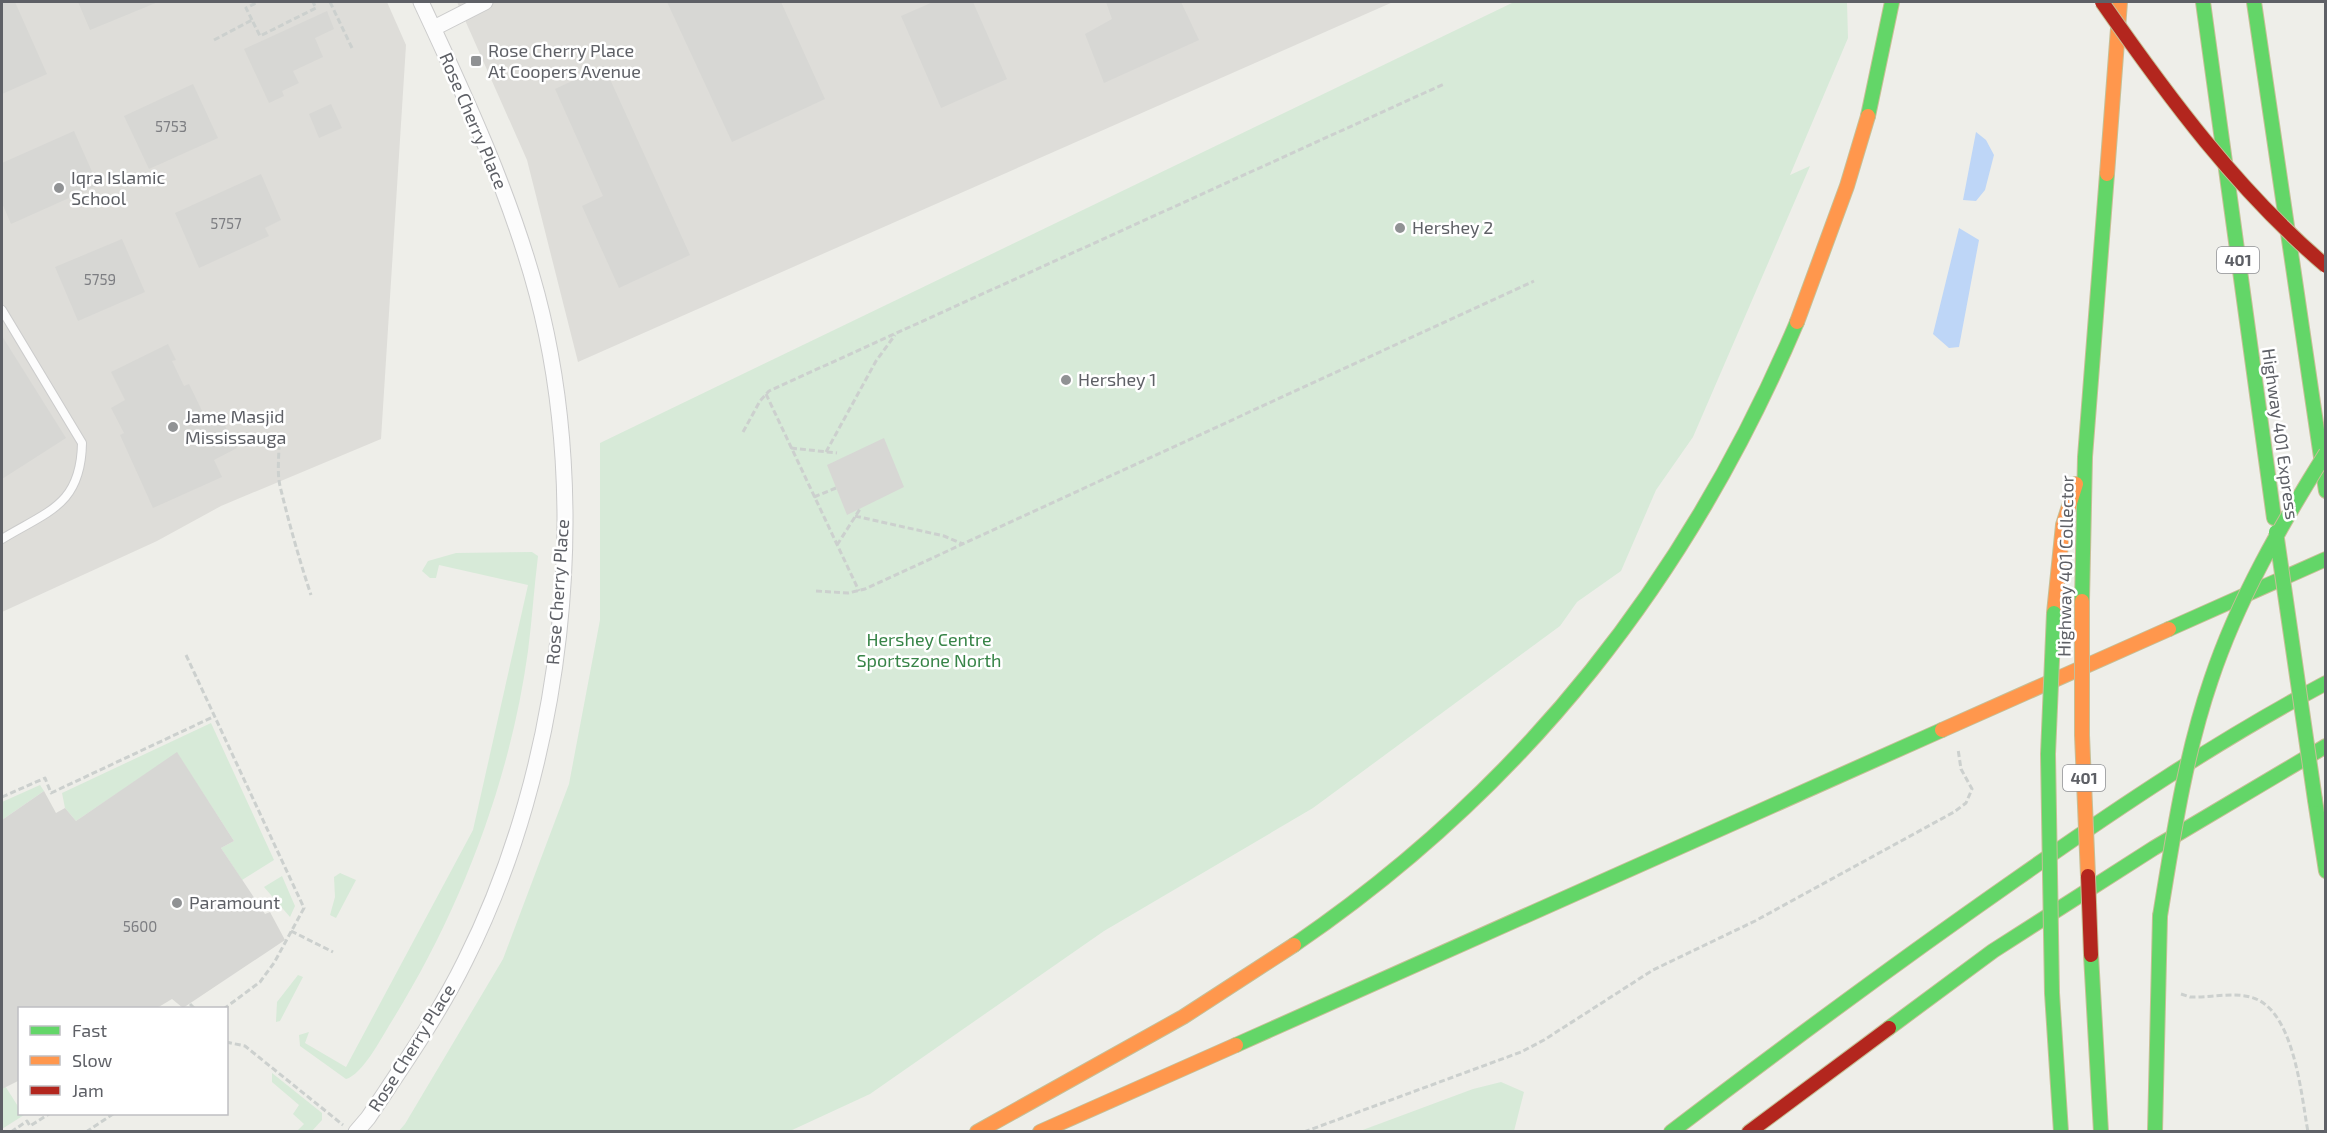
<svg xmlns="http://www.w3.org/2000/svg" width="2327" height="1133" font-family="'Exo 2',sans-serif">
<rect width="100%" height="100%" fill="#eeeee9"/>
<path fill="#deddd9" d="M2,2H387L406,45L381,439L221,506L157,541L2,612Z
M457,2H1393L578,362L527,160Z"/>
<path fill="#d7ead8" d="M1514,2H1847L1848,38L1790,175L1810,166L1693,437L1656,490L1621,571L1577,602L1560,626L1313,808L1104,931L870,1094L790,1131L398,1132L405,1124L503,959L569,784L600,620V443Z
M532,552L538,556C534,588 532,620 528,651C510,782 460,912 390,1024C381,1039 362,1075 346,1079L300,1046L299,1035L309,1032L305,1043L346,1067L473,830L528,585L439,565L436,578H430L422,571L428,561L456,553Z
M211,723L274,860L242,880L221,848L234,841L177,753L76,821L65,808L62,793Z
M40,785L44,791L2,820V802Z
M340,873L356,880L336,918L330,915L335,897L334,877Z
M282,876L295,906L290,917L264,887Z
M298,975L303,977L280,1021L276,1022L277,1002Z
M272,1073L322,1113V1120L312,1131H297L304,1124L293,1114L299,1105L272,1082Z
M2,1081L19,1108L20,1114L24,1115L2,1129Z
M1501,1082L1524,1092L1514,1131H1360L1473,1089Z"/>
<path fill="#bed6f7" d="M1976,132L1986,140L1994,155L1985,190L1976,201L1963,200Z
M1959,228L1979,240L1959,347L1949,348L1933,334Z"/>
<path fill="#d7d7d4" d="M2,2H15L47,74L2,94Z
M78,2H158L90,30Z
M667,2H781L825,99L732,142Z
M933,2H973L1007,79L941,108L901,16Z
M1106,2H1181L1199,40L1104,83L1085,34L1112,19Z
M327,11L334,29L315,38L323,57L293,71L299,83L282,91L284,96L269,103L244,49Z
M604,66L690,255L619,288L582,206L603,196L555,89Z
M193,84L218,138L149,169L124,116Z
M331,104L342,128L319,138L309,114Z
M74,131L98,185L11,224L2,203V163Z
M261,174L281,220L265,228L269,236L199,268L175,213Z
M122,239L145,292L78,321L55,267Z
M2,336L66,438L2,479Z
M168,344L176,360L172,361L184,386L189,384L206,419L218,413L237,448L214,460L222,477L153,508L120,435L124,433L111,408L125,400L111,372Z
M884,438L904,487L847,515L827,465Z
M177,752L234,841L221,848L265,914L270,912L285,940L183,1008L172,999L157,1008H20V1080L2,1089V820L44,791L56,813L65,808L76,821Z"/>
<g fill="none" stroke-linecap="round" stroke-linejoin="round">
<defs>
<path id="lane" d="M2,310L82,443C81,505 48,511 2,539"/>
<path id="street" d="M434,28L485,2
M356,1132L368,1118C402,1067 438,1016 465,961C563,766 593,506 537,294C510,193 465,96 421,2"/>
<path id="fast" d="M2203,2L2274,518
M2254,2L2326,491
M1868,116L1892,2
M2082,601L2085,457L2107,174
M2169,629L2326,559
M2315,800L2326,871
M1294,945C1525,787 1688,579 1797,322
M2091,955L2101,1132
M2052,993L2061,1132
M1889,1028L1993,951L2154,848L2326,746
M1236,1045L1942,730
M1671,1132C1784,1046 1899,961 2015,880C2116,809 2217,741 2326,683
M2155,1132L2160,916"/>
<path id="slow" d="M2107,174L2120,2
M1797,322L1847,186L1868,116
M2054,613L2063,525L2076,484
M1942,730L2169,629
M977,1132L1183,1017L1294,945
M1040,1132L1236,1045"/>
<path id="jam" d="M1749,1132L1889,1028"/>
</defs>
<use href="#lane" stroke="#cbcbcb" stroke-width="10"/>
<use href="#street" stroke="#cbcbcb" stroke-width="17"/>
<use href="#fast" stroke="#c6bf96" stroke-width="16"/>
<use href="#slow" stroke="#c6bf96" stroke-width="16"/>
<use href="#jam" stroke="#c6bf96" stroke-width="16"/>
<path stroke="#ccd0ce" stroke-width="3" stroke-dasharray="6 3" stroke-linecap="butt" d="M330,2L352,48
M252,20L246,8L258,2
M214,40L252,20L260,36L316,8L313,2
M766,394L859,591
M743,432L760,401L769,391L1444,84
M279,444C279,457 277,473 280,486C289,523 299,559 311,595
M791,448L837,453
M826,452L876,361L895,335
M814,497L836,488
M855,516L944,536L963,544
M837,545L860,509
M816,591L848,593L865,589L1534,281
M186,655L304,908L274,963L260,982L225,1008
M2,797L45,778L51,793L215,716
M291,931L333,952
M2181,994L2190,997C2210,998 2231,992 2250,997C2294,1007 2301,1094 2308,1132
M190,1004L194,1008
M226,1042L245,1046L343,1125
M11,1132L27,1121L30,1126L49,1114
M86,1132L113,1114
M1304,1132L1521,1052L1544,1040L1653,970L1755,921L1954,812L1966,803L1972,789L1961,769L1958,749"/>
<use href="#lane" stroke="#fcfcfc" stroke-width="8"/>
<use href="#street" stroke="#fcfcfc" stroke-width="15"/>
<use href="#fast" stroke="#63d668" stroke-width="14"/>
<use href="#slow" stroke="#ff974d" stroke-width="14"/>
<use href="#jam" stroke="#b3261e" stroke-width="14"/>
<defs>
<path id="fast-bridge" d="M2276,532L2315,800
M2160,916C2173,837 2185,756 2211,680C2238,599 2281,525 2326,453
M2052,993L2048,754L2054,613"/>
<path id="slow-bridge" d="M2082,601V735L2088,876"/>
<path id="jam-bridge" d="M2102,2C2169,98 2237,190 2326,266
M2088,876L2091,955"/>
</defs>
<use href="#fast-bridge" stroke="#c6bf96" stroke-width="16" stroke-linecap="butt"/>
<use href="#slow-bridge" stroke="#c6bf96" stroke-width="16" stroke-linecap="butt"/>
<use href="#jam-bridge" stroke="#c6bf96" stroke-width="16" stroke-linecap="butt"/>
<use href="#fast-bridge" stroke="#63d668" stroke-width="14"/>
<use href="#slow-bridge" stroke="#ff974d" stroke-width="14"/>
<use href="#jam-bridge" stroke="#b3261e" stroke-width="14"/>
</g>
<g fill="#909294" stroke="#fff" stroke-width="2">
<rect x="470" y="55" width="12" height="12" rx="3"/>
<circle cx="59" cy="188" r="6"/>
<circle cx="1400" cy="228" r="6"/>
<circle cx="1066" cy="380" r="6"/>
<circle cx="173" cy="427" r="6"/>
<circle cx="177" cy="903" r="6"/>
</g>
<g text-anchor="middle" stroke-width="5" stroke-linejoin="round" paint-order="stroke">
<g font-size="15" fill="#7d7e82">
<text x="171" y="132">5753</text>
<text x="226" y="229">5757</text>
<text x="100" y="285">5759</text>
<text x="140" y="932">5600</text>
</g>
<g fill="#fff" stroke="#8e9094" stroke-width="1.5">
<rect x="2217" y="247" width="42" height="26" rx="4.5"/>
<rect x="2063" y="765" width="42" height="26" rx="4.5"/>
</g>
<g font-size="16" font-weight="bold" fill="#5e6066">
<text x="2238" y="266">401</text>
<text x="2084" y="784">401</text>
</g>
<g font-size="18" fill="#5e6066" stroke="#fff" text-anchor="start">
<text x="488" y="57">Rose Cherry Place<tspan x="488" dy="21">At Coopers Avenue</tspan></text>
<text x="71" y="184">Iqra Islamic<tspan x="71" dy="21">School</tspan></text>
<text x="1412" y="234">Hershey 2</text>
<text x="1078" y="386">Hershey 1</text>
<text x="185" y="423">Jame Masjid<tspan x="185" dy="21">Mississauga</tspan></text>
<text x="189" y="909">Paramount</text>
</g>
<g font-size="18" fill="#5e6066" stroke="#fff">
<text transform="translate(473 121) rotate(67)" y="6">Rose Cherry Place</text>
<text transform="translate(2280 434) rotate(82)" y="6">Highway 401 Express</text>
<text transform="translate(2066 566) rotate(-89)" y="6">Highway 401 Collector</text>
<text transform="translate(558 592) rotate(-86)" y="6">Rose Cherry Place</text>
<text transform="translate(412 1048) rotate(-58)" y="6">Rose Cherry Place</text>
</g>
<g font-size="18" fill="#378447" stroke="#fff">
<text x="929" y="646">Hershey Centre<tspan x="929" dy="21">Sportszone North</tspan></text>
</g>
</g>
<rect width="2327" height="1133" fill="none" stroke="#5e6066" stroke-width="6"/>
<rect x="18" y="1007" width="210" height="108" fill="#ffffff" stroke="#bfbfc2" stroke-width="1.5"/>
<rect x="30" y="1026" width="30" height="9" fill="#63d668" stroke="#bfbfc2" stroke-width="1.5"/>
<text x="72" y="1037" font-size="18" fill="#5e6066">Fast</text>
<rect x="30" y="1056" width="30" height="9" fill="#ff974d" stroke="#bfbfc2" stroke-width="1.5"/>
<text x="72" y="1067" font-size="18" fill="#5e6066">Slow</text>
<rect x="30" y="1086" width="30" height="9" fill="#b3261e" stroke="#bfbfc2" stroke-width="1.5"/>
<text x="72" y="1097" font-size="18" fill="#5e6066">Jam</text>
</svg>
